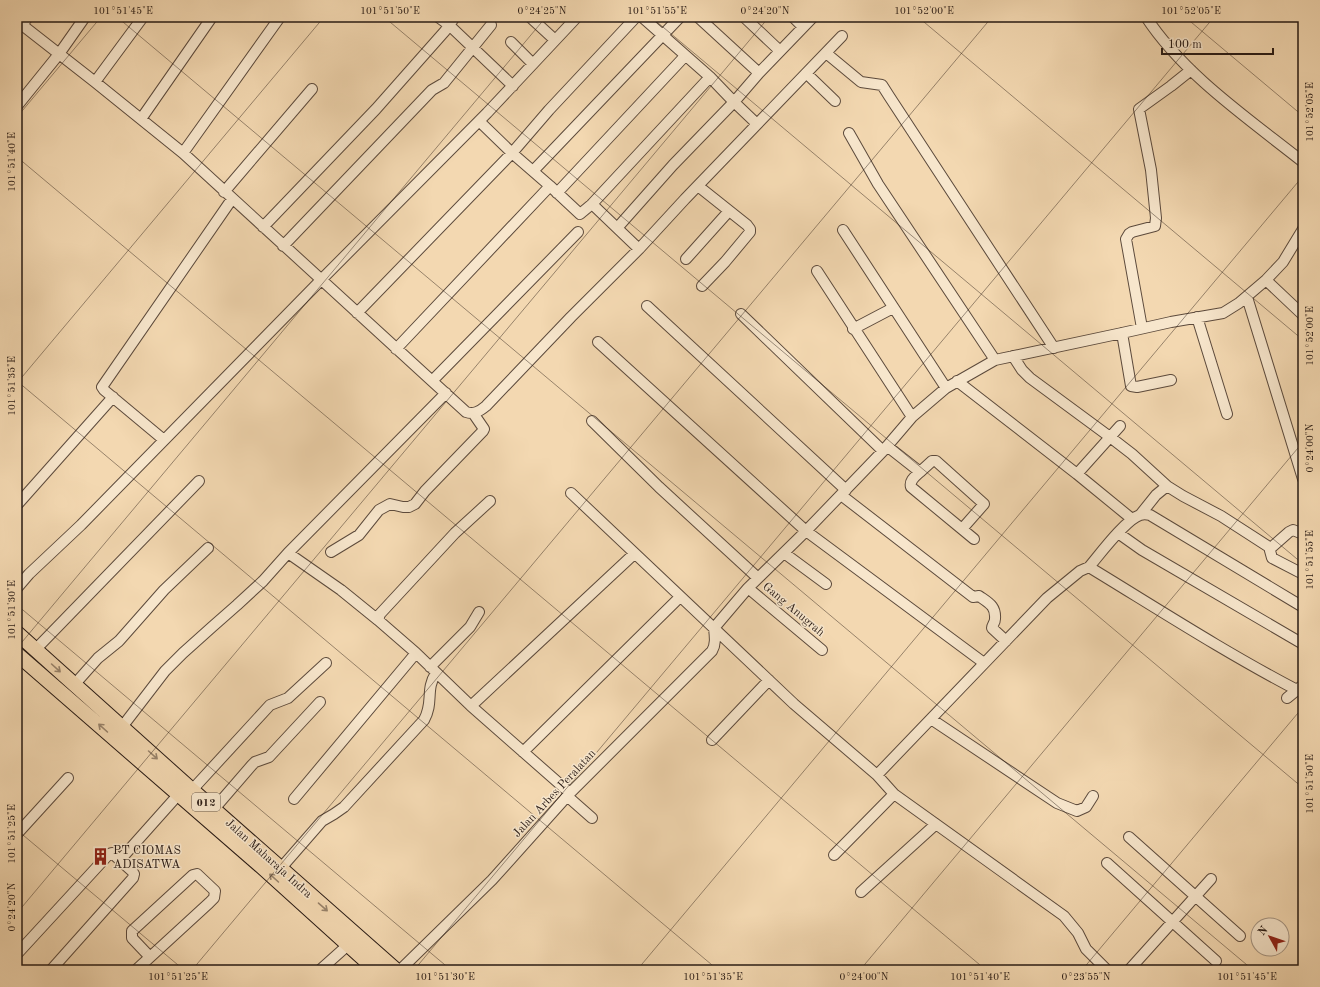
<svg xmlns="http://www.w3.org/2000/svg" width="1320" height="987" font-family="'Old Standard TT',serif">
<rect width="100%" height="100%" fill="#f3d8b1"/>
<filter id="stains"><feTurbulence type="fractalNoise" baseFrequency=".005" numOctaves="4"/><feColorMatrix values="0 0 0 0 .2 0 0 0 0 .09 0 0 0 0 .02 0 0 0 .5 -.17"/></filter>
<radialGradient id="worn" r=".72"><stop offset=".6" stop-color="#630" stop-opacity="0"/><stop offset="1" stop-color="#630" stop-opacity=".3"/></radialGradient>
<g fill="none" stroke-linecap="round" stroke-linejoin="round">
<defs>
<path id="minor" d="M455,17L449,25L513,86
M530,17L555,40
M642,17L710,77L734,102L757,124
M698,17L759,73
M744,17L780,51
M793,17L803,27
M1146,17C1184,75 1249,119 1303,162
M17,21L95,82L183,153L432,381L466,412C474,415 480,411 486,406L571,317L639,249
M22,25L28,17
M511,42L533,64
M826,53L861,82L882,85L889,96L1054,348
M807,74L835,101
M95,82L143,17
M17,106L59,54L85,17
M141,119L212,17
M479,121L512,153L550,186L580,214L592,204L710,77
M849,133L878,184L995,360
M183,153L280,17
M533,171L680,17
M698,186L747,225L750,229V232L725,262L702,286
M224,192L312,89
M557,193L685,56
M592,204L639,249L685,199L842,36
M263,227L376,109L445,31L449,25L438,17
M618,227L673,165L734,102L759,73L813,17
M843,230L946,388
M283,246L432,90L444,83L491,25
M686,259L729,211
M817,271L912,417
M1266,280L1303,315
M1247,297L1303,479
M647,306L846,490
M357,313L512,153L549,110L636,17
M741,314L883,451
M1197,317L1227,414
M1142,328L1126,239L1129,234L1132,232L1155,226L1156,218L1151,170L1139,109L1171,86L1191,70
M853,329L893,308
M1122,333L1131,386L1137,387L1171,380
M598,342L806,531L984,663
M396,349L550,186
M1013,356L1022,370L1030,378L1110,437L1132,454L1167,486
M432,381L578,232
M957,381L1077,474L1132,519
M592,421L659,487L758,578
M164,440L104,390L102,387L232,199
M887,446L920,472L932,461H936L984,504L962,529
M920,472C916,476 909,480 911,487L974,539
M1077,474L1120,426
M571,493L794,704L877,775L894,794L1064,916L1078,933L1086,949L1107,970
M841,495L973,597L979,596C989,603 996,606 995,619C995,623 992,625 992,628L1006,641
M490,501L455,533L380,614L378,620L416,653L471,706L570,793
M17,505L113,397
M1140,515L1156,495L1167,486L1183,496L1221,516L1269,547
M1118,533L1142,550L1303,644
M1269,547L1272,558L1303,574
M1269,547H1272L1289,532L1293,530L1303,534
M331,552L359,535L379,510L390,504L403,507H409L415,504L425,491L483,431L484,429L473,413
M288,553L341,590L378,620
M784,553L826,584
M1089,567C1100,554 1125,520 1140,515C1143,514 1146,514 1150,515L1303,607
M17,588L29,574L81,525L321,280L487,113L577,17
M748,588L822,650
M714,628L748,588L806,531L883,451L912,417L946,388L995,360L1122,333L1171,322L1223,313L1239,303L1266,280L1283,262L1303,229
M35,650L199,481
M430,667L470,627L479,612
M74,685L98,658L119,641L164,590L208,548
M1287,698L1303,685
M471,706L634,554
M931,719L1057,803L1077,811L1086,807L1093,796
M122,727L165,671L183,653L212,627L237,605L263,581L288,553L446,393
M712,740L769,680
M523,752L680,597
M877,775L1047,598L1080,571L1089,567C1158,609 1226,653 1297,690
M192,790L270,705L288,698L326,663
M567,796L592,818
M294,799L416,653
M214,809L252,765L255,762L269,757L320,702
M17,834L68,778
M1129,837L1240,936
M834,855L894,794
M120,860L178,795
M1107,863L1216,961
M281,868L322,821L334,814L344,807L424,720C434,702 425,690 436,673
M861,892L936,824
M17,954L109,854L112,853L132,871L134,874L133,878L51,970
M136,970L209,903L214,898L215,891L197,874L193,875L132,931V938L150,957
M320,970L348,945
M400,970L492,880L570,793L712,651C716,644 715,637 714,628
M1129,970L1211,879"/>
<path id="highway" d="M17,633L192,790L396,970
M17,654L262,867L376,970"/>
</defs>
<use href="#minor" stroke="#5c4a3c" stroke-width="12"/>
<use href="#highway" stroke="#291b15" stroke-width="16"/>
<use href="#minor" stroke="#f7e6cc" stroke-width="10"/>
<use href="#highway" stroke="#f3d8b1" stroke-width="14"/>
</g>
<defs><path id="oneway-shaft" d="M-6 0H5M1.5-3L5.5 0L1.5 3" fill="none" stroke-width="1.6" stroke-linecap="round" stroke-linejoin="round"/></defs>
<g stroke="#98836b">
<use href="#oneway-shaft" transform="translate(56 668) rotate(42)"/>
<use href="#oneway-shaft" transform="translate(103 728) rotate(-138)"/>
<use href="#oneway-shaft" transform="translate(153 755) rotate(42)"/>
<use href="#oneway-shaft" transform="translate(274 878) rotate(-138)"/>
<use href="#oneway-shaft" transform="translate(323 907) rotate(41)"/>
</g>
<path fill="none" stroke="#291b15" stroke-width="1" stroke-opacity="0.45" d="M117,17L1253,970M384,17L1303,788M651,17L1303,564M918,17L1303,340M1185,17L1303,116M17,117L101,17M17,157L986,970M17,381L718,970M17,383L324,17M17,605L451,970M17,648L546,17M17,830L184,970M17,913L769,17M192,970L992,17M414,970L1214,17M637,970L1303,176M860,970L1303,442M1082,970L1303,707"/>
<defs>
<symbol id="building-bare" viewBox="-9 -9 18 18"><path d="M-4-6H4V6H1V3H-1V6H-4ZM-2.5-4.3h1.7v1.8h-1.7ZM.8-4.3h1.7v1.8H.8ZM-2.5-1h1.7V.8h-1.7ZM.8-1h1.7V.8H.8Z" fill="#8f2418" stroke="#f7e6cc" stroke-width="2.5" paint-order="stroke"/></symbol>
</defs>
<g fill-rule="evenodd">
<use href="#building-bare" x="88" y="844" width="25" height="25"/>
</g>
<g text-anchor="middle" stroke-width="3" stroke-linejoin="round" paint-order="stroke">
<rect fill="#f7e6cc" stroke="#67584c" stroke-width="1" x="192" y="793" width="28" height="18" rx="3"/>
<g font-size="11" font-weight="bold" fill="#291b15">
<text x="206" y="806">012</text>
</g>
<g font-size="12" fill="#291b15" stroke="#f7e6cc">
<text transform="translate(794 609) rotate(40)" y="4">Gang Anugrah</text>
<text transform="translate(554 793) rotate(-47)" y="4">Jalan Arbes Peralatan</text>
<text transform="translate(269 858) rotate(42)" y="4">Jalan Maharaja Indra</text>
</g>
<g font-size="12" fill="#291b15" stroke="#f7e6cc" text-anchor="start">
<text x="113" y="854">PT CIOMAS<tspan x="113" dy="14">ADISATWA</tspan></text>
</g>
</g>
<rect width="1320" height="987" fill="none" stroke="#f3d8b1" stroke-width="44"/>
<g transform="translate(1270 937) rotate(310)"><circle r="19" fill="#f7e6cc" stroke="#a59583"/>
<path d="M0-3L7 15L0 10L-7 15Z" fill="#8f2418"/>
<text y="-6" font-size="11" font-weight="bold" text-anchor="middle" fill="#291b15">N</text>
</g>
<path d="M1162 48v6h111v-6" fill="none" stroke="#291b15" stroke-width="2"/>
<text x="1168" y="48" font-size="12" fill="#291b15" stroke="#f7e6cc" stroke-width="3" paint-order="stroke">100 m</text>
<rect x="22" y="22" width="1276" height="943" fill="none" stroke="#291b15" stroke-width="1.5"/>
<g font-size="10" text-anchor="middle" fill="#291b15">
<text x="123" y="14">101°51'45"E</text>
<text x="390" y="14">101°51'50"E</text>
<text x="542" y="14">0°24'25"N</text>
<text x="657" y="14">101°51'55"E</text>
<text x="765" y="14">0°24'20"N</text>
<text x="924" y="14">101°52'00"E</text>
<text x="1191" y="14">101°52'05"E</text>
<text transform="translate(1309 112) rotate(-90)" y="4">101°52'05"E</text>
<text transform="translate(11 162) rotate(-90)" y="4">101°51'40"E</text>
<text transform="translate(1309 336) rotate(-90)" y="4">101°52'00"E</text>
<text transform="translate(11 386) rotate(-90)" y="4">101°51'35"E</text>
<text transform="translate(1309 448) rotate(-90)" y="4">0°24'00"N</text>
<text transform="translate(1309 560) rotate(-90)" y="4">101°51'55"E</text>
<text transform="translate(11 610) rotate(-90)" y="4">101°51'30"E</text>
<text transform="translate(1309 784) rotate(-90)" y="4">101°51'50"E</text>
<text transform="translate(11 834) rotate(-90)" y="4">101°51'25"E</text>
<text transform="translate(11 907) rotate(-90)" y="4">0°24'20"N</text>
<text x="178" y="980">101°51'25"E</text>
<text x="445" y="980">101°51'30"E</text>
<text x="713" y="980">101°51'35"E</text>
<text x="864" y="980">0°24'00"N</text>
<text x="980" y="980">101°51'40"E</text>
<text x="1086" y="980">0°23'55"N</text>
<text x="1247" y="980">101°51'45"E</text>
</g>
<rect width="100%" height="100%" filter="url(#stains)"/>
<rect width="100%" height="100%" fill="url(#worn)"/>
</svg>
